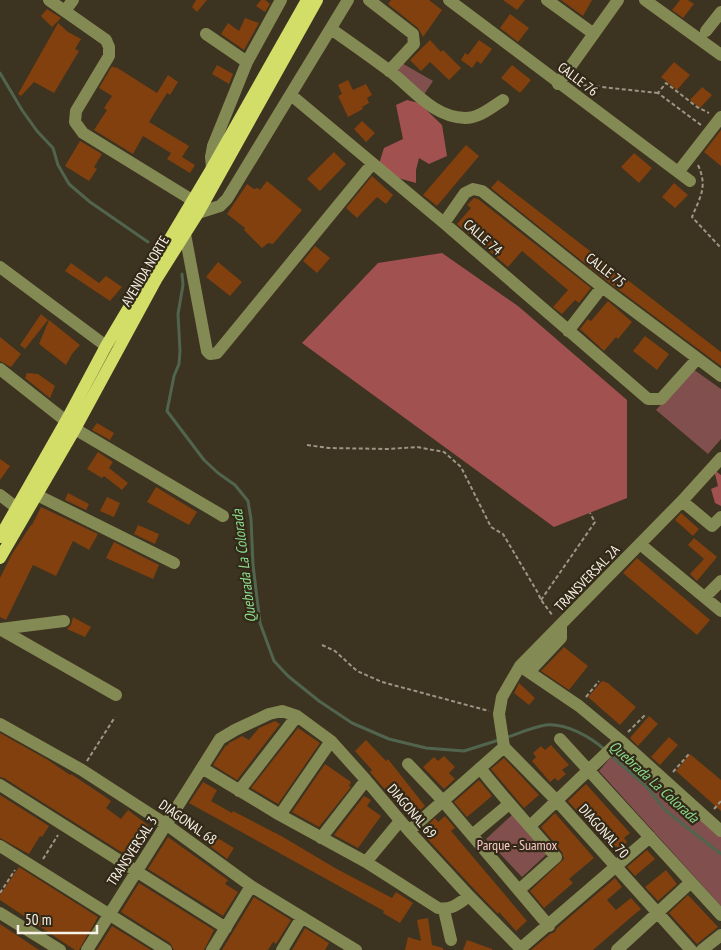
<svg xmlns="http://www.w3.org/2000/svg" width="721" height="950" font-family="'PT Sans Narrow',sans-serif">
<rect width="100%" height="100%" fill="#3d3321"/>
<path fill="#804f4e" d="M400,62L433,81L423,96L393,71Z
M693,369L721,389V439L708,454L656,410Z
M622,744L721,837V906L599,771Z
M513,814L549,852L522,877L486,839Z"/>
<path fill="#a25151" d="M407,100L419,103L442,125L447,156L429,164L419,158L416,170V183L391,176L378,167L384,148L403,139L396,105Z
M442,253L518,306L627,400V498L554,527L302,343L378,263Z
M714,470L721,475V506L715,503L711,489L718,486Z"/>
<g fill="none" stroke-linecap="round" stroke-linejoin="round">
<path stroke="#51654e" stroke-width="3" d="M0,73L22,110L37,131L53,148L58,165L69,184L90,202L148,242
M182,274L183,285L178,314L180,351L179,364L174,376L167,411L204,460L218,473L235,485L248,501L251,519L253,565L260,623L274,661L288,676L319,701L352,723L389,739L426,748L464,751L499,740
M505,738C518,734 532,727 546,725C566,723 591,737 605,750
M610,755L647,787L665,810L721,854"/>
</g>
<path fill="#81400d" d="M196,0H207L197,12L192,7Z
M261,0H265L270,4L265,12L256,6Z
M391,0H429L442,10L423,37L418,28L388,4Z
M503,0H525L517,10Z
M561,0H592L583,16Z
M680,0H688L694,4L683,18L672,10Z
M47,9L61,18L52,27L41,16Z
M510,14L529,28L518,42L500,28Z
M245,18L259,23L244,50L221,34L228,23L239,31Z
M58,23L68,32L81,39L75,49L79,51L54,93L34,82L21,96L18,94Z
M430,40L441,52L443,50L461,68L449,80L430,62L421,71L410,60Z
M479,40L492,49L481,64L477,61L472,68L461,60L465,53L468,55Z
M674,62L690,75L677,90L661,77Z
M217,65L233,74L229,84L212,74Z
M512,65L531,80L520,93L501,78Z
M112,66L115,68L116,67L157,93L168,75L178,82L170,95L167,93L149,122L189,146L182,157L195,165L190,173L167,159L171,153L143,136L133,154L94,130L107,110L104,108L112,96L99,88Z
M348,80L353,90L366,84L372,95L367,98L369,103L362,107L363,109L348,117L338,96L342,94L338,85Z
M702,87L712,95L700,108L690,100Z
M362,121L375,133L366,142L354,129Z
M721,130V166L704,152Z
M80,141L102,154L94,167L97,169L89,181L65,166Z
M466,145L479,156L437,206L423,195Z
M334,152L346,164L320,191L307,179Z
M634,153L652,168L639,183L621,167Z
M372,176L393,195L386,204L377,197L357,218L346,208Z
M498,180L721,352V366L607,281L491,188Z
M267,181L302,210L273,244L268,243L262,248L244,230L245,228L227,214L247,184L254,189L258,188L260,190Z
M674,183L688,195L675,208L662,197Z
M474,198L478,199L591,288L579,303L575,300L562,314L553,307L568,290L522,251L508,267L457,224L471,208L467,205Z
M315,246L330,258L317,273L303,261Z
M218,262L242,282L230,296L206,277Z
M71,263L99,283L106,276L122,287L110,301L65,271Z
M608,301L632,322L618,339L616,337L604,351L580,329L588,319L591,321Z
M41,314L48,320L25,349L20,345Z
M49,320L80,345L72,354L66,365L39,344Z
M645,336L669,354L657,370L633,351Z
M0,337L21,354L11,367L0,361Z
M27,373L38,374L55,386L50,398L25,378Z
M97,423L114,433L110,440L92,430Z
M98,452L113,462L109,468L128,483L122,490L104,476L102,478L87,469Z
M0,459L10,466L0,480Z
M156,487L197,512L189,525L147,502Z
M68,493L89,504L86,510L65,500Z
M107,497L120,503L114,517L100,511Z
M41,507L98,534L89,550L73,541L56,576L33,565L6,620L0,617V578L12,554L31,525H32Z
M681,513L699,529L693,536L675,520Z
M138,525L159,534L155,544L134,534Z
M694,538L717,557L697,581L690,574L704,559L688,545Z
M114,542L159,565L153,579L106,558Z
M637,558L710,620L697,635L623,573Z
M73,617L91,627L85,637L67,629L71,625Z
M564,647L588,666L569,690L541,671Z
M602,681L608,683L636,707L620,725L588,697Z
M519,683L535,698L529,705L514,693Z
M649,716L658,724L638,746L630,738Z
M275,721L280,724L237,780L213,765L226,745L227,746L229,743L242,736L249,740L259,728Z
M298,728L320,743L278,804L251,788Z
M0,733L48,760L70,775L71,774L104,796L111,801L106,808L121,819L128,810L149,826L126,855L4,778L0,777Z
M669,737L678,745L660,765L651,757Z
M366,740L386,761L388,759L425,806L410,819L370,772L372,770L355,751Z
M551,745L569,765L562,770L566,774L558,781L555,778L550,782L532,761L536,757L533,753L541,746L545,750Z
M690,754L721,780V811L676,771Z
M444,756L455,767L449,773L455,779L444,789L423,767L434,757L438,761Z
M504,758L539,795L524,808L491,769Z
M325,764L351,782L349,786L351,787L319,827L292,812Z
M479,780L492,796L467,817L454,802Z
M203,782L217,790L211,801L232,813L233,811L283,837L335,868L392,898L396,892L413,903L400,923L383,913L384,911L189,803Z
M586,784L630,833L624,838L627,842L619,849L616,846L612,850L568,801Z
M0,795L49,826L42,837L40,836L29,854L0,838Z
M364,796L371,800L367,806L381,816L358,848L334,835Z
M555,813L594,858L569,879L573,883L544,908L530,891L564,859L562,852L541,827Z
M445,816L455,828L451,831L527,921L516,931L499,912L498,914L475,890L421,832L435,818L438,822Z
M206,831L234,848L227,859L201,839Z
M168,837L228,880L225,884L238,892L223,916L148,869Z
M647,850L655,859L635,876L627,867Z
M19,867L98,917L79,950H75L0,900V895Z
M666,870L677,884L658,901L645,887Z
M615,878L622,887L607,900L616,910L631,898L641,909L636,913L593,950H531L550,934L555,932L557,928Z
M139,883L214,930L204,950H174L170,943L121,912Z
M688,895L718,927L697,944L669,913Z
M254,897L291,920L276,944L273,942L268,950H222Z
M428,918L432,945L443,948V950H405L408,937L421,941L417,920Z
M0,924L39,950H0Z
M112,926L151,950H97Z
M305,928L329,943L325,950H292Z
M467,940L492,949V950H463Z"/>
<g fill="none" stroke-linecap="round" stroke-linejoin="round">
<path stroke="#9d9586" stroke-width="2" stroke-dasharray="4 2.5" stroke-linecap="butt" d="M583,85L658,93
M701,125L658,93L666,83L697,107L709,113
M698,165C708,187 700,197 692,217L721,248
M307,445L329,448L389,449L417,447L444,452L461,467L491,527L503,534L538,593L541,600L553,616
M541,600L595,522L590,513
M322,645L335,651L357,671L382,682L489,711
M586,697L599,681
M628,732L646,714
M87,761L115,717
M673,772L689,754
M714,809L721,801
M43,859L58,835
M0,893L15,870"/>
<path stroke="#848a54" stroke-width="12" d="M49,0L106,40L109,47V56L76,111L75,122L83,133L192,200
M369,0L413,34L414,44L389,71
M449,0L690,181
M547,0L594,34
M645,0L721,55
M65,11L73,0
M331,29C351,43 371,57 391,72C414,90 433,117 465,118C479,118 492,107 503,100
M706,31L721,12
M206,34L247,62
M558,84L618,0
M291,95L444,223L648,399H661L697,359
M212,168L211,157L213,146L247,62L281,0
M679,171L721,117
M198,213L220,206L227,199L348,0
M444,223L465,193L473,189L482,191L602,287L721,376
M185,234L207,351L210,354L217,353L372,164
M0,267L106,346
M568,331L602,287
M0,369L66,421
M75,429L223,516
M0,495L17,508
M37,495L174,563
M682,501L712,526L721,517
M640,544L721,611
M705,597L721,581
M0,629L116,695
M0,629L64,621
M520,666L579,706L620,740L721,831
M529,672L561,638V626
M0,724L82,770L167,825L251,886L356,950
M560,739L721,915
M408,764L443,801L549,926
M202,768L280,815L366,862L438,908C451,911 459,903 469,896
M480,768C504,799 531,827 556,857L519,890
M0,785L226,928
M239,791L297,716
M280,815L331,741
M530,826L620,740
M409,831L504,747
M472,835L509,804
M321,838L366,780
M0,846L166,950
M366,862L400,821
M444,910L451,940
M0,913L60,950
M521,948L650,837
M87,950L220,739L235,730L269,714L282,711L297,716L331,741L366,780L409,831L469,896L522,950
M212,950L251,886
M282,950L302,917
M617,950L691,882
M691,950L557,801L504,747L499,714L502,697L520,666L682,501L721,458
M702,950L721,935"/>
<path stroke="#d3de69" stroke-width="12" d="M0,537L66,421L106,346L212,168L307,0
M0,558L75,429L157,278L198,213L317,0"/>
</g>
<g text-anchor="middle" stroke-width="4.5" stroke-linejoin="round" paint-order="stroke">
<g font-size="14" fill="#f8f2e7" stroke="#332918">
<text transform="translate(578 79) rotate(37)" y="5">CALLE 76</text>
<text transform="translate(483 237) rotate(41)" y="5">CALLE 74</text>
<text transform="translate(606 270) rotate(38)" y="5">CALLE 75</text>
<text transform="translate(145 271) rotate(-59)" y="5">AVENIDA NORTE</text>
<text transform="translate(587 578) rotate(-46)" y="5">TRANSVERSAL 2A</text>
<text transform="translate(412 811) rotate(49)" y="5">DIAGONAL 69</text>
<text transform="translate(188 822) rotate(35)" y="5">DIAGONAL 68</text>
<text transform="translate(604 831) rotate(48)" y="5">DIAGONAL 70</text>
<text transform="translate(132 851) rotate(-57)" y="5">TRANSVERSAL 3</text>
</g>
<g font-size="14" fill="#fbcac8" stroke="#332918">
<text x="517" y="850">Parque - Suamox</text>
</g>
<g font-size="15" font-style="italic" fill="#8bde8e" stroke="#332918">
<text transform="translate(244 566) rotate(-97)" y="5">Quebrada La Colorada</text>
<text transform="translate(654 782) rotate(42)" y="5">Quebrada La Colorada</text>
</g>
</g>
<path d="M18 925v8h79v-8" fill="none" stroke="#f8f2e7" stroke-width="2.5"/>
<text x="25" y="925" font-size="15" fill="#f8f2e7" stroke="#332918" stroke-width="4" paint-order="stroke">50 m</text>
</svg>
